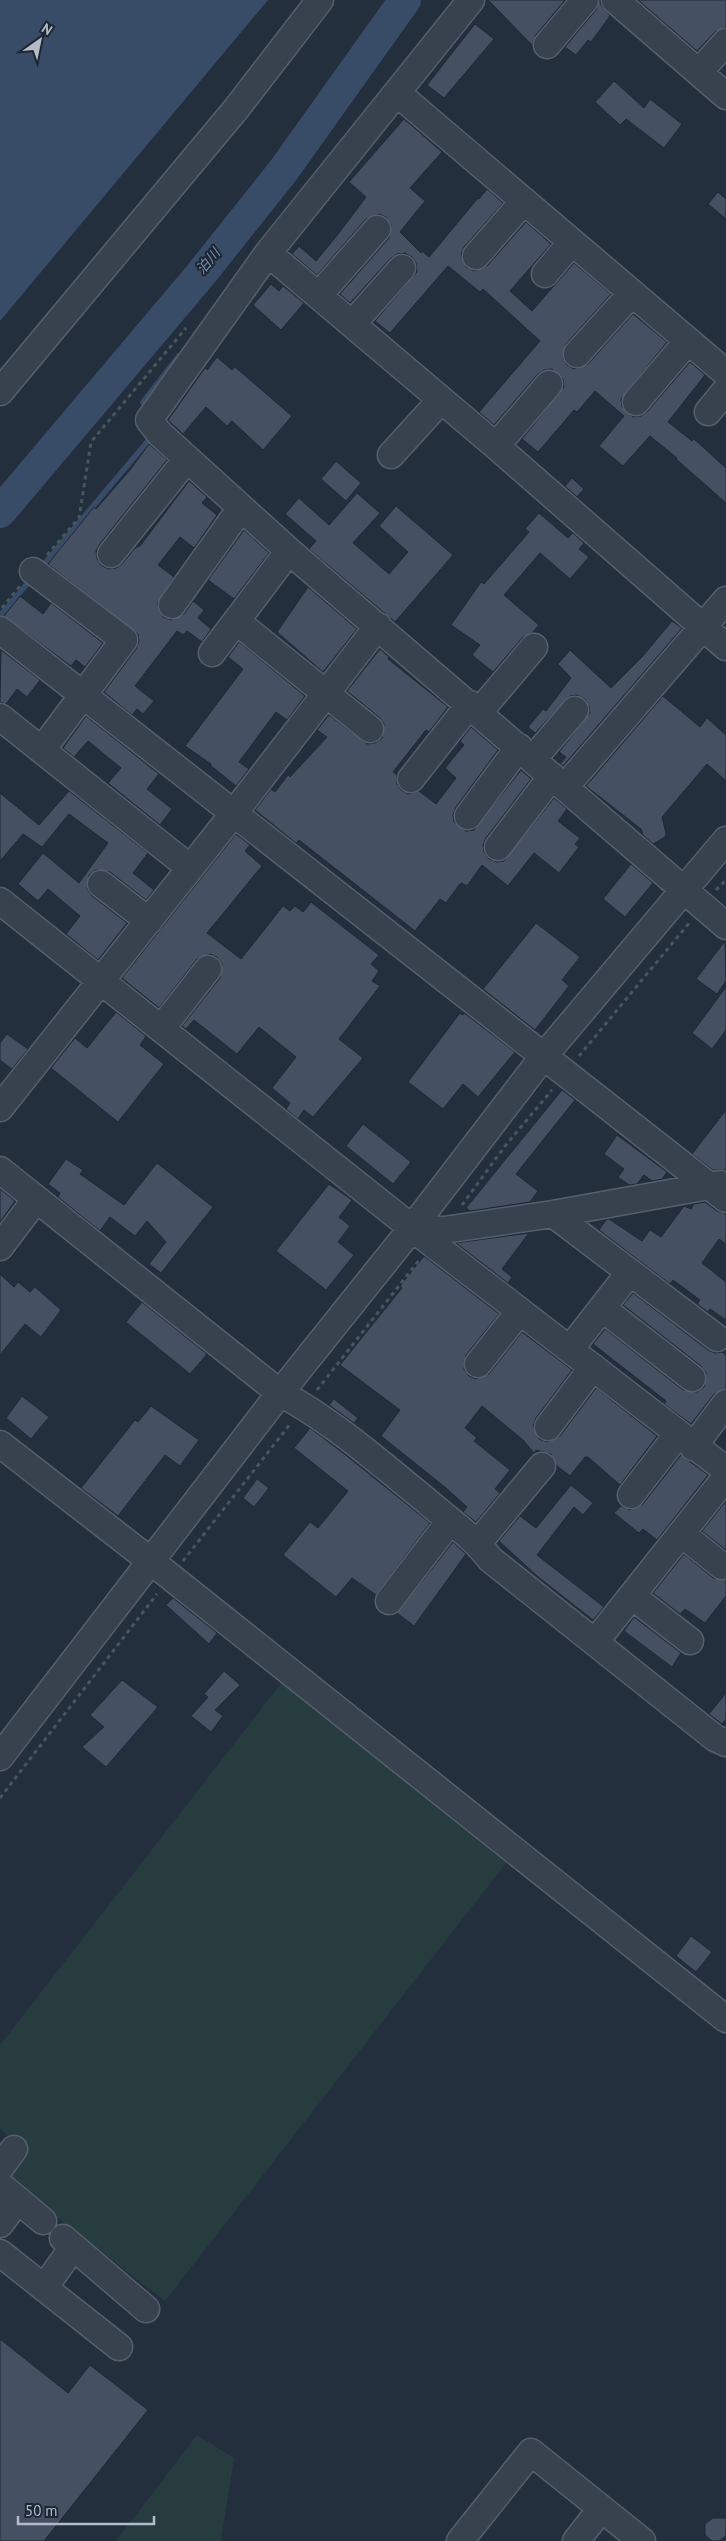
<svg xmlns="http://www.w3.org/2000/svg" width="726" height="2541" font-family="'PT Sans','Noto Sans JP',sans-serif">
<rect width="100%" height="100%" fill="#242f3e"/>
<path fill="#263c3f" d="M283,1681L510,1858L165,2301L2,2175L22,2150L0,2128V2045Z
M197,2435L234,2458L221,2541H116Z"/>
<path fill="#394c67" d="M0,0H268L0,321Z"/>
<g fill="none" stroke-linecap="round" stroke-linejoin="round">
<path stroke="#394c67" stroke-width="5.5" d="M143,402L179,356
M40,569L148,441
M0,616L32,578"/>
<path stroke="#394c67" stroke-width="32" d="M0,512L201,274L283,171L405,0"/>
</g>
<path fill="#455162" stroke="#1f2835" d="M488,0H565L536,35L532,45Z
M600,0L601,5L610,16L591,42L588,40L576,55L565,47L596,10Z
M638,0H726V27L715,32L697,51Z
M475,24L494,39L444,98L427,85Z
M614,81L644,108L650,99L682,124L664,148L626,119L620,125L595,102Z
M404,119L442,152L410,188L425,201L400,232L421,253L422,251L429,257L478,198L479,199L487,189L503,203L464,247L461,254L466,267L474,271L487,266L526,222L551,244L510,291L532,311L574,263L611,294L566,344L563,358L567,365L574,369L588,364L633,314L667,342L621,399L622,407L633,417L641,416L647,412L690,362L705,375L668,422L692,441L694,439L726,468V503L676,459L677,458L650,436L623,466L599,446L624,416L595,391L577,412L574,410L538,452L522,439L564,387L563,379L552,369L544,370L538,374L494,425L479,412L540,341L483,289L480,292L448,266L390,333L375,321L417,272L416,263L412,257L405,253L397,254L391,258L350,303L340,294L389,238L391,225L386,217L379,214L366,219L317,275L292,254L299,246L316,261L339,233L366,197L349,182Z
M718,192L726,199V219L708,204Z
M271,284L279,291L283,286L304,303L281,330L253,305Z
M217,357L232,370L235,367L292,416L263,450L232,421L227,426L206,407L183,434L168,420L205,368L207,370Z
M149,444L167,460L99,545L96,551L97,559L101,565L108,569L116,568L122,564L135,548L140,546L189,481L207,497L202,503L217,515L194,548L180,537L158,565L174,577L157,604L163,617L171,620L184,614L193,601L204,610L198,618L211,629L202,642L187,631L183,635L177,631L135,686L154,701L143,714L137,709L132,715L104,692L136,649L139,641L138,634L48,564L94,507L96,509L130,470Z
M336,461L361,483L346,501L321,479Z
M572,478L584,489L577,497L565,486Z
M357,493L380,513L353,543L389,574L408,552L379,526L396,506L453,555L395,622L309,549L316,541L285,514L299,498L329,525Z
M539,513L568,538L573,533L584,543L579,549L589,557L570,579L540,553L504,595L539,625L532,633L523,637L493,672L472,655L480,645L451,625L481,582L484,584L529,532L525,529Z
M244,530L269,553L234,599L208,580Z
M308,587L357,629L323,672L277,632Z
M20,596L43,614L51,603L103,643L85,667L76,660L71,666L4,616Z
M672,621L682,628L563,766L560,764L566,757L559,752L590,713L589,706L585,699L577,695L570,696L535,733L528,727L543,709L546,711L571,678L558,664L570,650L611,688L642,657Z
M239,642L305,696L287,720L276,712L239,762L249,769L236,786L210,765L211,764L185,746L243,669L228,657Z
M380,649L389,657L388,659L448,707L429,732L426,730L393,772L397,775V784L401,790L409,794L419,791L436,804L456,778L445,768L464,745L460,741L471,727L498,750L456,807L453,815L454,822L466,831L474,830L521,770L531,779L486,838L483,845L484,852L489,859L497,862L504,861L554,798L567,809L558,821L580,838L575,844L579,847L559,873L534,853L508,886L482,865L467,886L462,883L459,885L446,903L440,899L415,931L299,840L296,843L255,810L271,789L275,792L288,775L290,777L327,737L317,730L329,715L367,744L375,743L382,738L384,724L380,718L347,691Z
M1,650L40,680L27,697L17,689L6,704L0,702Z
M663,696L700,727L707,718L726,735V781L707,764L662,817L666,833L665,837L653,844L643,835L641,829L586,786Z
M86,716L159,774L147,789L172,809L160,825L108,783L121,768L88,741L74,757L63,748Z
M69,791L148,853L133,873L154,890L146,900L110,872L96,870L89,875L87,889L92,896L127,923L98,960L66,934L80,916L48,889L38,901L18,884L43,853L79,883L108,843L69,814L42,847L23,834L0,861V793L39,825Z
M236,834L250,845L245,851L262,866L207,933L241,959L283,906L290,911L295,906L303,912L311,902L379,955L371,964L379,971L372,981L380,986L339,1039L363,1058L313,1117L304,1110L298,1119L286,1109L290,1103L272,1088L296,1057L259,1027L237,1054L194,1020L186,1029L182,1026L220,978L222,964L217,957L210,954L197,959L159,1008L122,978Z
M631,864L653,883L625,917L603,899Z
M536,923L580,957L562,980L569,986L535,1030L483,989Z
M725,941L726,981L717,994L696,979Z
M726,987V1030L712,1049L692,1033Z
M116,1012L146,1036L140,1045L164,1064L118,1122L51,1068L75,1038L87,1048Z
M460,1013L463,1015L464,1013L515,1052L478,1097L463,1084L443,1109L408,1082Z
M7,1034L28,1049L12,1069L0,1060V1043Z
M562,1090L575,1100L516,1174L538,1191L530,1202L470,1211L466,1208Z
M726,1110V1170H713L692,1154Z
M363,1124L411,1162L393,1184L346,1146Z
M617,1135L667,1172L662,1179L652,1181L644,1175L637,1184L629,1185L618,1177L624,1169L604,1154Z
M66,1159L83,1170L80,1174L124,1205L157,1163L213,1207L161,1273L149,1264L166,1242L147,1221L135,1236L110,1217L100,1231L58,1197L60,1193L48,1184Z
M329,1184L352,1200L339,1217L350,1226L338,1242L354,1255L326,1290L276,1251Z
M0,1189L15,1201L0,1222Z
M705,1202L717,1211L726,1214V1244L719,1239L702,1263L726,1282V1320L710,1309L708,1312L697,1304L700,1300L673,1280L670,1284L599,1230L606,1220L609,1219L642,1241L650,1230L661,1237L684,1206L691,1209L694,1204Z
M529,1233L502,1269L512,1277L508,1283L456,1243Z
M424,1256L499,1314L466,1355L464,1369L469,1376L476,1379L489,1374L522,1332L572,1370L536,1418L533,1426L539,1439L547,1442L560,1436L596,1388L657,1436L620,1485L588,1457H585L570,1476L557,1466L551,1454L536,1450L534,1453L523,1440L482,1406L465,1428L477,1438L474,1441L510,1470L495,1489L500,1493L476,1522L463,1512L467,1507L446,1488L381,1436L400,1410L340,1365L402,1288L400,1286Z
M0,1274L14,1287L18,1282L30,1292L35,1287L61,1310L41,1337L25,1324L0,1355Z
M633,1293L708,1350L715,1353L722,1352L726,1355V1388L714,1394L691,1424L664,1404L666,1401L593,1344L605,1329L683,1390L697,1392L704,1387L706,1373L701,1366L623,1305Z
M142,1302L207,1354L190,1374L126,1322Z
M22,1396L49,1417L31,1439L6,1418Z
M334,1399L358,1418L354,1423L329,1405Z
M151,1406L199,1440L180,1466L165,1455L118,1516L81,1488L135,1420L138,1422Z
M310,1428L347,1456L430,1523L376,1595L352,1578L336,1597L283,1555L310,1522L318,1528L348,1491L294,1448Z
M681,1455L708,1475L657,1540L643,1529L639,1533L614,1513L621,1506L630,1510L643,1504Z
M257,1479L269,1488L254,1507L243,1498Z
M571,1485L593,1503L583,1515L574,1507L537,1555L604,1607L593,1620L537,1576L499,1541L520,1516L536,1528Z
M726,1501V1550L702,1531Z
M453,1542L466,1554L414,1626L397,1613Z
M684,1554L713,1578L726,1580V1596L705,1623L685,1609L680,1614L653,1593Z
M173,1598L217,1633L209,1644L166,1605Z
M634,1617L681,1653L672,1667L624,1631Z
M224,1671L240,1685L215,1710L223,1716L211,1732L191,1716L208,1697L204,1694Z
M122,1680L158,1707L106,1767L82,1747L104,1727L90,1715Z
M726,1693V1719L722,1724L709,1714Z
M691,1936L712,1952L696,1972L676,1956Z
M0,2339L68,2393L90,2365L148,2410L44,2541H0Z
M713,2518H726V2536L719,2541H712L705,2535V2524Z"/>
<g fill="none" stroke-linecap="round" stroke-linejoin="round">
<defs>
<path id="minor" d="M471,0L268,253L149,420L160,434L289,551L726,926
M615,0L726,96
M547,45L585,0
M699,72L726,42
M397,93L726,373
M268,253L496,446L726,647
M476,256L524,201
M545,274L572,242
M319,295L377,229
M352,324L402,268
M577,354L632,293
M0,392L236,109L320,0
M636,402L688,341
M708,412L726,390
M496,446L549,384
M391,455L441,400
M111,554L187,459
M33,571L124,640L42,750
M172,605L241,508
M236,621L370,729
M0,630L726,1199
M212,653L289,551
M479,712L534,647
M0,717L190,868
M533,759L575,710
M411,779L470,704
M565,787L726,600
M468,816L519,747
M498,847L552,776
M101,884L149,921
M0,901L412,1228L726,1470
M161,1029L208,969
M0,1108L234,813L378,626
M0,1170L280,1393C333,1421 381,1464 428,1502C449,1521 473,1536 490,1559L715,1738L726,1743
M553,1214L717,1338
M412,1228L444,1230L553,1214L720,1184
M0,1247L28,1210L34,1197
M602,1308L692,1378
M570,1349L630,1272
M478,1364L520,1311
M548,1427L593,1367
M0,1444L152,1562L726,2019
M693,1447L726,1403
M631,1495L678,1434
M682,1534L722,1566
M478,1543L542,1466
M632,1596L690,1641
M389,1601L450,1521
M595,1642L726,1477
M0,1757L280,1393L412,1228L543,1057L726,840
M0,2168L14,2149
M0,2185L43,2221
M0,2224L18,2200
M63,2238L146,2309
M0,2253L119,2347
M44,2288L73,2247
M460,2541L531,2452L642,2541
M576,2541L601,2509"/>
</defs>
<use href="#minor" stroke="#565f6c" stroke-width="29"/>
<path stroke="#44595c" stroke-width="3" stroke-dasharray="4 4" stroke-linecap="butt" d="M47,555L79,518L91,442L186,328
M2,608L20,586
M716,890L726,880
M579,1056L690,922
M462,1205L505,1146L552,1090
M317,1390L420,1259
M183,1561L291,1423
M0,1798L157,1594"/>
<use href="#minor" stroke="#38414e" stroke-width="26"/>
</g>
<g text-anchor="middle" stroke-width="4" stroke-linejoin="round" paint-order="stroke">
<g font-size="14" font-style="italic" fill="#7c92b1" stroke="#1d2633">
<text transform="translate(208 261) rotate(-50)" y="5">泊川</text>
</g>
</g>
<g transform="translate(40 40) rotate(33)" stroke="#1d2633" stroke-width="4" paint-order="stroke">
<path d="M0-4L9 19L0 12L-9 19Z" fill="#b4bcc9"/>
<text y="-8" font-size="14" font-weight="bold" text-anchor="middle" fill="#b4bcc9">N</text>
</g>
<path d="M18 2516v8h136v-8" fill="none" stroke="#b4bcc9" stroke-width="2.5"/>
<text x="25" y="2516" font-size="15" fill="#b4bcc9" stroke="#1d2633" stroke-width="4" paint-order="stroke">50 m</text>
</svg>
